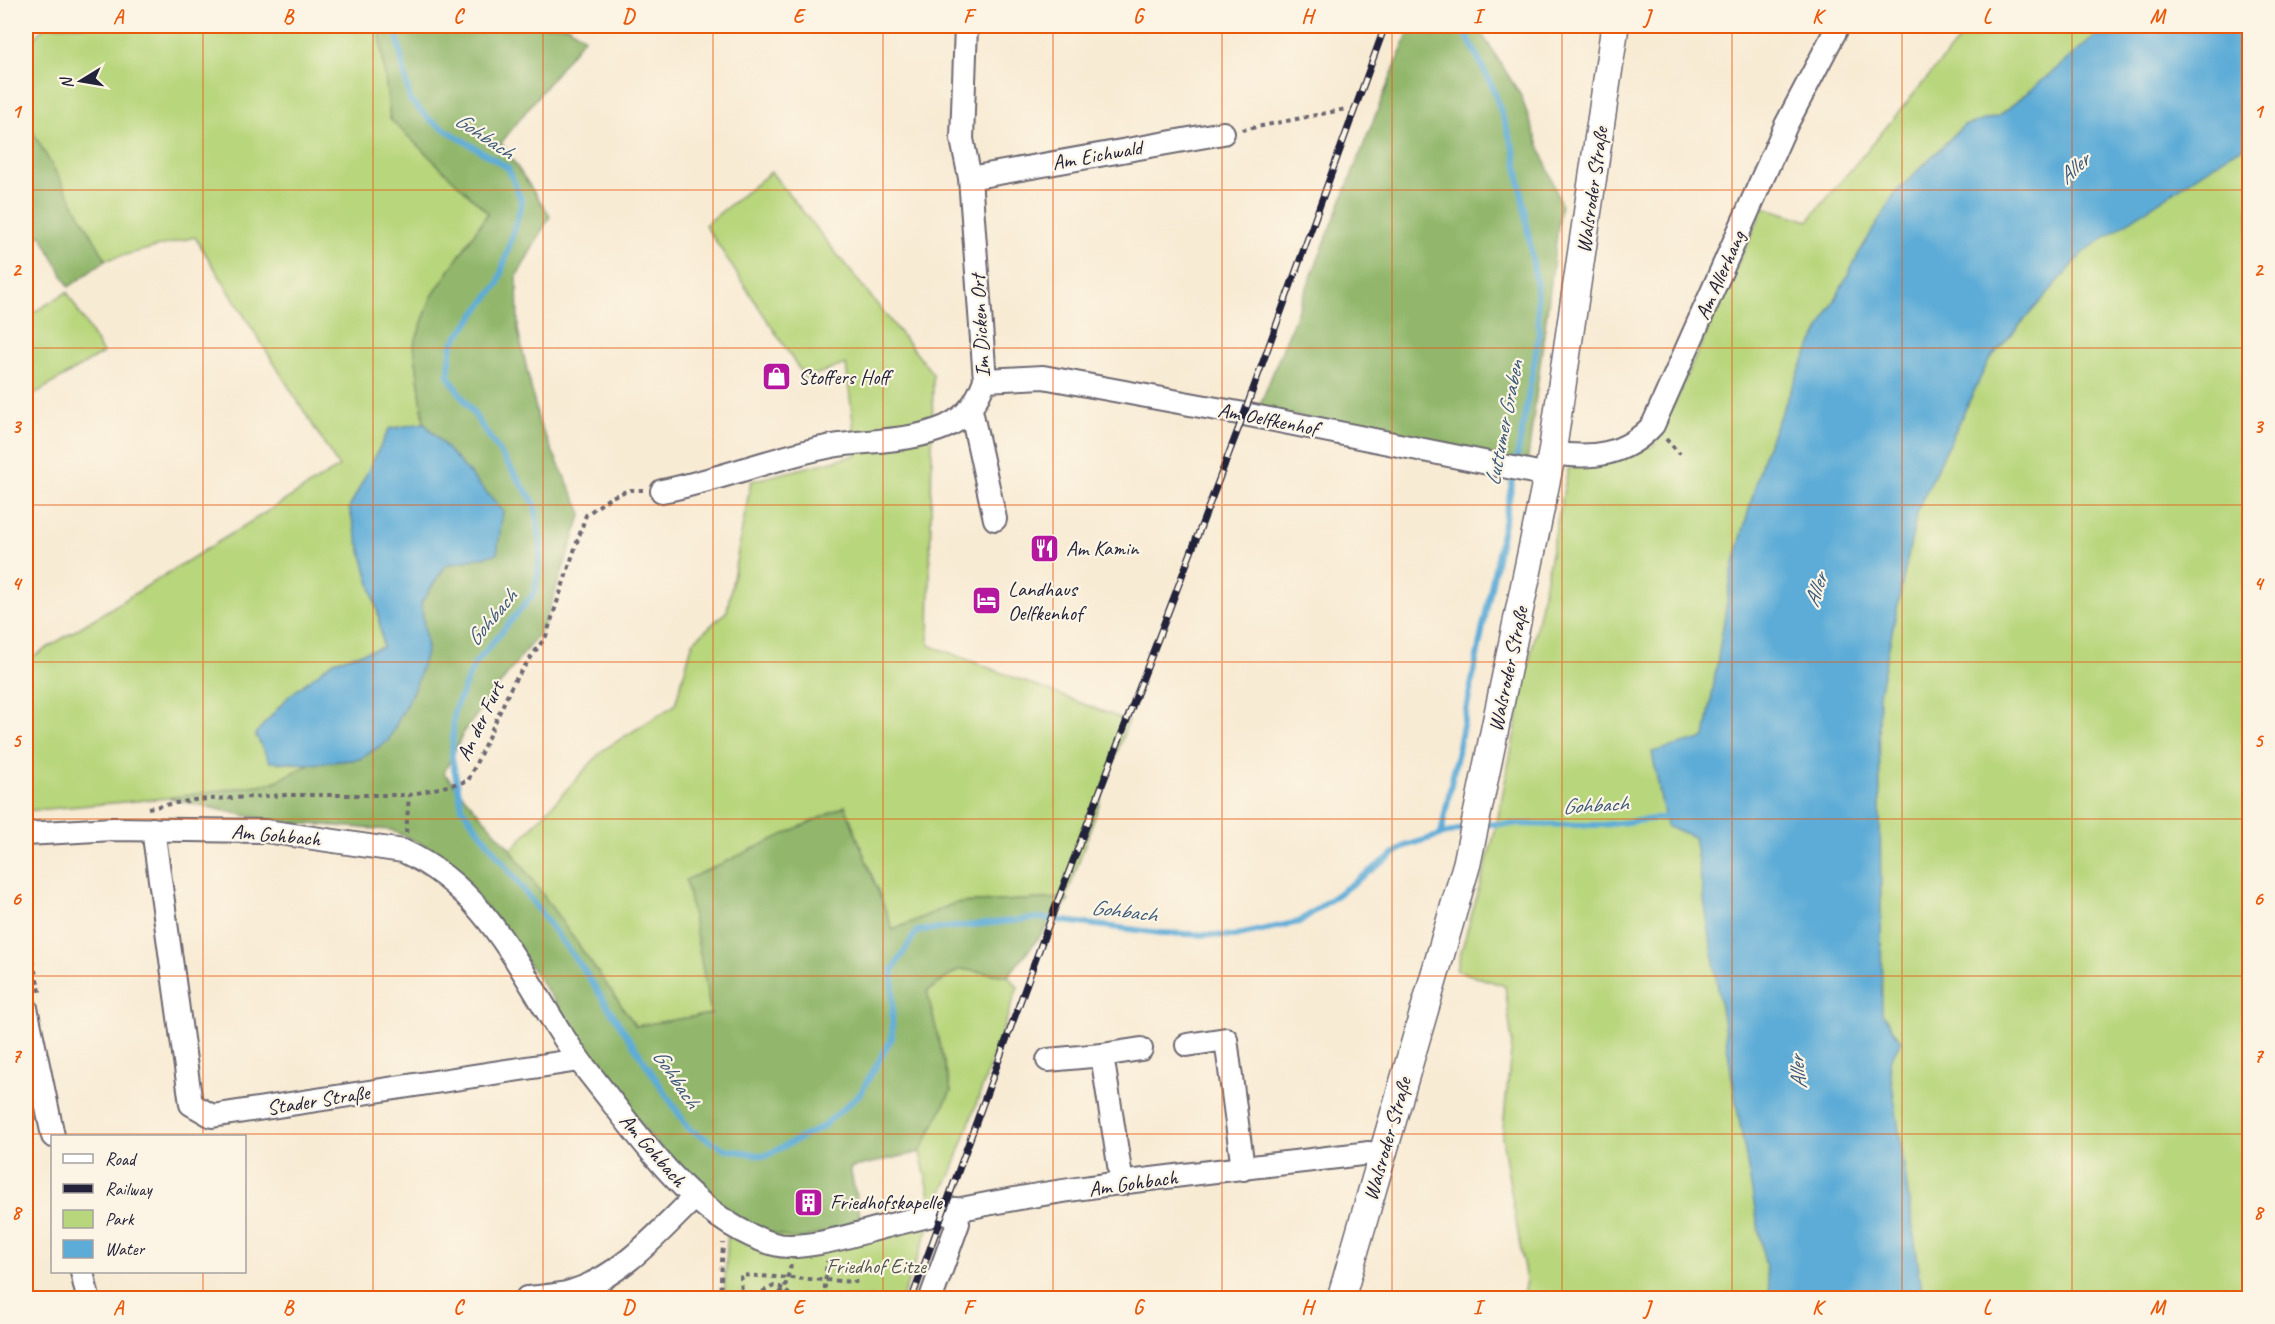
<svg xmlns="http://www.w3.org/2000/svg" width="2275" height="1324" font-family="Caveat,sans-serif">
<rect width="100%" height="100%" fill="#fcf5e5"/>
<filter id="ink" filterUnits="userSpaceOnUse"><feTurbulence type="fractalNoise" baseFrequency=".0167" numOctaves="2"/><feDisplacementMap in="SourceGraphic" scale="12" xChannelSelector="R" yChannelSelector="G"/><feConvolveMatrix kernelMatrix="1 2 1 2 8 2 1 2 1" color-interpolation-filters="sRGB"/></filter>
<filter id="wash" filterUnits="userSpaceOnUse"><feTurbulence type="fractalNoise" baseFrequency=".008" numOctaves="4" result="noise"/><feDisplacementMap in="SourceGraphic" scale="24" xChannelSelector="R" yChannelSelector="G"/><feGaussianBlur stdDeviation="1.35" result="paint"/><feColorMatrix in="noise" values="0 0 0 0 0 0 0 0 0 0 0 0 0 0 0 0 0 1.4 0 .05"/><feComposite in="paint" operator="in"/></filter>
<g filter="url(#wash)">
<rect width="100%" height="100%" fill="#f8ebd4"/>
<path fill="#b8d67c" stroke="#6d7c5c" stroke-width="1.5" d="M46,26H379L390,119L488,213L431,298L414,345L424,423L389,429L378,613L383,648L334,661L271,761L311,764L272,783L168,798L26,811V661L339,467L195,237L106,260L26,120V46Z
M1975,26H2249V1298H1522L1526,1281L1502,1138L1512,1042L1505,986L1456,970L1495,832L1568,469L1655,445L1764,207L1808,221L1963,35Z
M771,172L933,374L929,645L1128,721L1066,898L955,903L893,930L845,806L711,1014L635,1026L511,850L603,750L675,705L693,642L727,611L751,481L857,455L846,364L805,378L705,225Z
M67,292L103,353L26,399V317Z
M960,969L1008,976L1018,987L952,1172L933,1208L920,1152L951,1091L927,992Z
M932,1219L902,1298H724L728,1232Z"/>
<path fill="#92b76c" stroke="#5a6c54" stroke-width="1.5" d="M379,26H568L584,38L501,143L550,216L517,276L518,330L539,423L582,513L543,628L465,730L444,773L511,850L636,1026L711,1014L686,880L845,806L893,930L955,903L1066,898L1069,900L1008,976L960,969L927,991L951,1091L920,1152L850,1168L862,1225L795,1239L730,1222L648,1134L498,921L453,870L428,847L391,830L270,821L168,798L272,783L311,764L360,759L388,741L417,682L427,649L421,603L446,565L503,511L424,423L414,345L431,298L488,213L390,119Z
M1411,26H1477L1520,94L1561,204L1527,465L1259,408Z
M26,120L106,260L69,287L41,235L26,244Z"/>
<path fill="#5dacd7" stroke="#406789" stroke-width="1.5" d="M2108,26H2249V145L2233,152L2085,251L1989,360L1918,509L1879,694L1882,1013L1901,1041L1889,1062L1923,1298H1771L1736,1102L1694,837L1666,826L1652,752L1705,738L1732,571L1765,451L1803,362L1859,253L1895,193L1963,126L1999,116Z
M424,423L503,511L497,554L446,565L421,603L427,649L417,682L388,741L360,759L311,764L270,762L255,734L289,696L334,661L383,647L378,613L349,508L389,429Z"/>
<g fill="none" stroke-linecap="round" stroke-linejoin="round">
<path stroke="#5dacd7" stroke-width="6" d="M395,26L410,100L430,120L508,168L522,202L498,284L452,344L448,376L535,504L541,547L535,592L474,665L454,711L452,758L462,808L583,969L689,1129L725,1149L765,1156L822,1127L860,1094L892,1038L893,969L917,931L1039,918L1161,933L1233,936L1299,922L1405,846L1467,827
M1462,26L1493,88L1515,153L1537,288L1539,335L1516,464
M1483,824L1602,825L1670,817
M1441,834L1514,474"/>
</g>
</g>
<g filter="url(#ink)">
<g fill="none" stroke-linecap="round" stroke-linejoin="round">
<defs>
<path id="minor" d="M970,178L1223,133
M985,380L1043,377L1244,414L1548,475
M971,410L995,519
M1552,453C1591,459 1625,456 1653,425L1786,125L1838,26
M662,491C720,480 774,457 832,446C869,440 910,442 945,427C967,417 977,402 985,380L970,178L962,139L966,26
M153,829L191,1104L212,1116L579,1060
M26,834L113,829L265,831L403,851C501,896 527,996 590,1074C639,1135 695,1222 774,1244C804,1253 867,1230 899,1223C1052,1185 1212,1173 1369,1153L1382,1157
M26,1008L53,1136
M1187,1045L1226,1039L1243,1169
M1048,1060L1102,1055
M1122,1184L1102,1055L1141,1049
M82,1272L88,1298
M527,1298C542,1296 559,1296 573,1291C622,1276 659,1232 694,1198
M931,1298L958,1223L956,1209"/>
<path id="major" d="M1341,1298L1467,863L1552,453L1615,26"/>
</defs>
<use href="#minor" stroke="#6d6871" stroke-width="26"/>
<use href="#major" stroke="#6d6871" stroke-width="30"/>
<path stroke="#6d6871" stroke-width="4" stroke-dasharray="4.5 4.5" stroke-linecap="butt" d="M26,30L30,26
M1242,130L1346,109
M1666,439L1680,454
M148,808L193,800L288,795H409L468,781L513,683L546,636L586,515L611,497L629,490H643
M406,833L409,795
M26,935L41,995
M742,1294L757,1298
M720,1298L723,1243
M742,1298L741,1275L858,1282
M756,1298L760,1293L774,1286L780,1287L793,1297L845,1298
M772,1298L784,1290L791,1265
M824,1298L827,1261"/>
<use href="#minor" stroke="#fff" stroke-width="22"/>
<use href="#major" stroke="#fff" stroke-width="27"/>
<defs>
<path id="rail" d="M912,1298L1042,942L1244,414L1385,26"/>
</defs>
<use href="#rail" stroke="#22223b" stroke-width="7"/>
<use href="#rail" stroke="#fcf5e5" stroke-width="4.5" stroke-dasharray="14" stroke-linecap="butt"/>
</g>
</g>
<path fill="none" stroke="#e8590c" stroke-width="1.5" stroke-opacity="0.55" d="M203,26V1136M373,26V1298M543,26V1298M713,26V1298M883,26V1298M1053,26V1298M1222,26V1298M1392,26V1298M1562,26V1298M1732,26V1298M1902,26V1298M2072,26V1298M26,190H2250M26,348H2250M26,505H2250M26,662H2250M26,819H2250M26,976H2250M26,1134H2250M203,1272V1298"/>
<defs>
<symbol id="shop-square" viewBox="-11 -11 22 22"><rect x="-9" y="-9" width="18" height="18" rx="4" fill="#b5179e" stroke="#fcf5e5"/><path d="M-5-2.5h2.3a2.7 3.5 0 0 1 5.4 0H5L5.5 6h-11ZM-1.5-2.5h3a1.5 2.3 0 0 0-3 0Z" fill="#fff"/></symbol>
<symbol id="restaurant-square" viewBox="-11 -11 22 22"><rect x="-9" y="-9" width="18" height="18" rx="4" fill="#b5179e" stroke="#fcf5e5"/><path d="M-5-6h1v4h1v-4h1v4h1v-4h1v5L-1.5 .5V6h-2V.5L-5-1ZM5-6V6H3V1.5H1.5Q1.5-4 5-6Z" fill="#fff"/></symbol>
<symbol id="hotel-square" viewBox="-11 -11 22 22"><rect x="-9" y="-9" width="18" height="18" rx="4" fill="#b5179e" stroke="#fcf5e5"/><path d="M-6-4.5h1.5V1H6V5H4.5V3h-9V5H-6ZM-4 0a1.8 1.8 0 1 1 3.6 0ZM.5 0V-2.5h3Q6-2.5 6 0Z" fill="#fff"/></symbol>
<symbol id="building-square" viewBox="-11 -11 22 22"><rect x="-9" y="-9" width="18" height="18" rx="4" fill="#b5179e" stroke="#fcf5e5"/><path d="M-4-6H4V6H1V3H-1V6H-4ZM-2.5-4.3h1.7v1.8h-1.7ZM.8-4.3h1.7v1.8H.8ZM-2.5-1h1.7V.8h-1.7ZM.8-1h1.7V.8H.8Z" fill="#fff"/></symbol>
</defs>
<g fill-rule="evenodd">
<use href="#shop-square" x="760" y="360" width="33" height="33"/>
<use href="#restaurant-square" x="1028" y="532" width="33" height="33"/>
<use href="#hotel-square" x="970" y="584" width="33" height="33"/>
<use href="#building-square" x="792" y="1186" width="33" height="33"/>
</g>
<g text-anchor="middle" stroke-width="4.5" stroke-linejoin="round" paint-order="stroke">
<g font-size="21" fill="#22223b" stroke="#fcf5e5">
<text transform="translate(1097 155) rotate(-10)" y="7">Am Eichwald</text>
<text transform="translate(1592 190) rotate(-82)" y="7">Walsroder Straße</text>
<text transform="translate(1720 275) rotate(-66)" y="7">Am Allerhang</text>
<text transform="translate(980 326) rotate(-93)" y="7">Im Dicken Ort</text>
<text transform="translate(1268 419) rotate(11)" y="7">Am Oelfkenhof</text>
<text transform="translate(1508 669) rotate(-78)" y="7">Walsroder Straße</text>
<text transform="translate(480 721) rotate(-65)" y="7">An der Furt</text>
<text transform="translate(276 835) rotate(5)" y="7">Am Gohbach</text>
<text transform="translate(318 1100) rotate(-9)" y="7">Stader Straße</text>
<text transform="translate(1387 1139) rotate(-74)" y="7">Walsroder Straße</text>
<text transform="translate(653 1150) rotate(49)" y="7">Am Gohbach</text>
<text transform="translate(1133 1183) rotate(-8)" y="7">Am Gohbach</text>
</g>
<g font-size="21" fill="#22223b" stroke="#fcf5e5" text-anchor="start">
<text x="798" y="384">Stoffers Hoff</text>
<text x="1066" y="555">Am Kamin</text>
<text x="1008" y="596">Landhaus<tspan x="1008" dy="24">Oelfkenhof</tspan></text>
<text x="830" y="1209">Friedhofskapelle</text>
</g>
<g font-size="21" fill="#4f584e" stroke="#fcf5e5">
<text x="876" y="1273">Friedhof Eitze</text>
</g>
<g font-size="22" font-style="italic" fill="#3a5979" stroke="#fcf5e5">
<text transform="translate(485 135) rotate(34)" y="8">Gohbach</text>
<text transform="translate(2073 168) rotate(-43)" y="8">Aller</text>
<text transform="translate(1503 423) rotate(-79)" y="8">Luttumer Graben</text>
<text transform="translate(1815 590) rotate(-72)" y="8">Aller</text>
<text transform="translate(491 617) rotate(-50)" y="8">Gohbach</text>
<text transform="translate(1595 804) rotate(-3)" y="8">Gohbach</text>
<text transform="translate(1124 910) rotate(7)" y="8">Gohbach</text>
<text transform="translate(1797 1073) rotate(-96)" y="8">Aller</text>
<text transform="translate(677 1078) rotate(56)" y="8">Gohbach</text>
</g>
</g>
<rect width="2275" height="1324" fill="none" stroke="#fcf5e5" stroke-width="66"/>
<rect x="51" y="1135" width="195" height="138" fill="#fcf5e5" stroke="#a5a1a1" stroke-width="1.5"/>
<rect x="63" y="1154" width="30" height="9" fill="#ffffff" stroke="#a5a1a1" stroke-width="1.5"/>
<text x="105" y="1165" font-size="18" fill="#22223b">Road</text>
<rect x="63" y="1184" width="30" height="9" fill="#22223b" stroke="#a5a1a1" stroke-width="1.5"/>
<text x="105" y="1195" font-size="18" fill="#22223b">Railway</text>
<rect x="63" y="1210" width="30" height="18" fill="#b8d67c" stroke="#a5a1a1" stroke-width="1.5"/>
<text x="105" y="1225" font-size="18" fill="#22223b">Park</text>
<rect x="63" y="1240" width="30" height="18" fill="#5dacd7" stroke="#a5a1a1" stroke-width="1.5"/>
<text x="105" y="1255" font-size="18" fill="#22223b">Water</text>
<g transform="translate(81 81) rotate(259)" stroke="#fcf5e5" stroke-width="4.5" paint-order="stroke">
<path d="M0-4.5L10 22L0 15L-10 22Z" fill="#22223b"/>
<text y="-9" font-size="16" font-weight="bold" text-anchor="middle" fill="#22223b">N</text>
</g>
<rect x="33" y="33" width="2209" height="1258" fill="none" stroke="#e8590c" stroke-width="2"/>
<g font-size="20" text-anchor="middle" font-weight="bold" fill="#e8590c">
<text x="118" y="23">A</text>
<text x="288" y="23">B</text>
<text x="458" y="23">C</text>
<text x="628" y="23">D</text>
<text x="798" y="23">E</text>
<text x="968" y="23">F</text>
<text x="1138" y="23">G</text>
<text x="1307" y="23">H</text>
<text x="1477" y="23">I</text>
<text x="1647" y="23">J</text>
<text x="1817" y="23">K</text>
<text x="1987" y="23">L</text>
<text x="2157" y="23">M</text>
<text x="16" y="118">1</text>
<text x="2258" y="118">1</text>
<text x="16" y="276">2</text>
<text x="2258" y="276">2</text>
<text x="16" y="433">3</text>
<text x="2258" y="433">3</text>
<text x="16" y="590">4</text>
<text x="2258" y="590">4</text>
<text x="16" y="747">5</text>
<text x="2258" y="747">5</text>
<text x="16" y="905">6</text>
<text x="2258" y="905">6</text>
<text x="16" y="1062">7</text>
<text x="2258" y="1062">7</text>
<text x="16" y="1219">8</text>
<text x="2258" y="1219">8</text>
<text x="118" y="1314">A</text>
<text x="288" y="1314">B</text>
<text x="458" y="1314">C</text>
<text x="628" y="1314">D</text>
<text x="798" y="1314">E</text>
<text x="968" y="1314">F</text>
<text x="1138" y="1314">G</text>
<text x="1307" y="1314">H</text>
<text x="1477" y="1314">I</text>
<text x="1647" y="1314">J</text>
<text x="1817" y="1314">K</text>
<text x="1987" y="1314">L</text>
<text x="2157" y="1314">M</text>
</g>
</svg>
